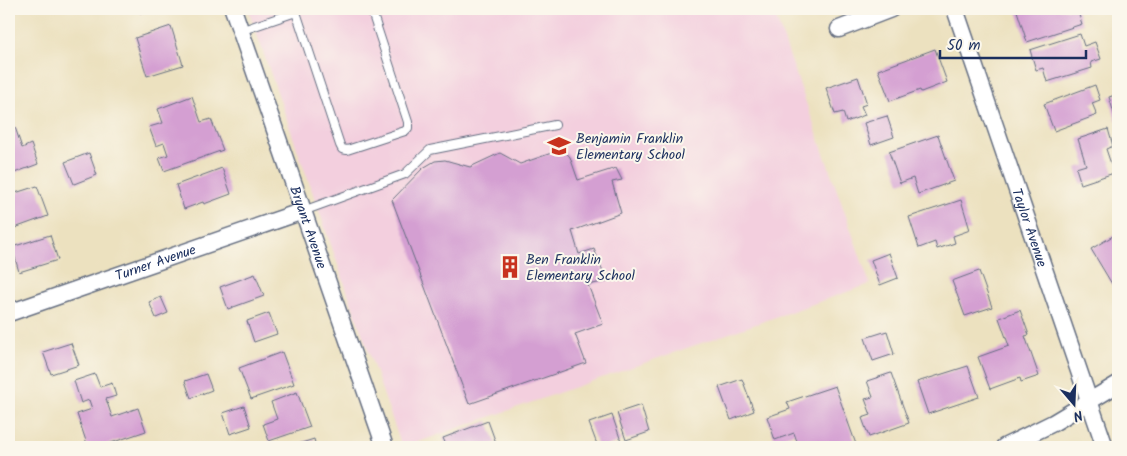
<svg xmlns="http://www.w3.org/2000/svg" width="1127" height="456" font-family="Kalam,sans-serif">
<rect width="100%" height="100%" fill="#fbf7ec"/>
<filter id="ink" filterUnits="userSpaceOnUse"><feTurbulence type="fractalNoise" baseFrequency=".02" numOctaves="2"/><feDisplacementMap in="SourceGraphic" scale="10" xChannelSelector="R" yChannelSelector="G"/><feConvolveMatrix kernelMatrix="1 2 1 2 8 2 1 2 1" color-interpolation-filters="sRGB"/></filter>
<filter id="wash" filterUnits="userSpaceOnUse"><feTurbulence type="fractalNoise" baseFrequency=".0096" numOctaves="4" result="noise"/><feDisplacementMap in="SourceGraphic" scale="20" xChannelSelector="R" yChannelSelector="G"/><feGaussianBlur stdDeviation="1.12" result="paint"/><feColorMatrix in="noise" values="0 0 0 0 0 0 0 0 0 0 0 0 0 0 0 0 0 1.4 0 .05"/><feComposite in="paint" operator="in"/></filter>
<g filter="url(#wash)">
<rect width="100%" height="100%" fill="#ece1bf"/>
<path fill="#f3cfde" d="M248,9H773L870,284L404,447H402Z"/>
<g id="blocks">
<path fill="#d49fd2" d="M139,9H153L140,13Z
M1024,9H1077L1082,24L1027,42L1017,11Z
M171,26L183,65L147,76L135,38Z
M1080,34L1084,46L1095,42L1101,59L1091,62L1092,68L1047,82L1043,68L1036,70L1030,50Z
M935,49L947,82L921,92L920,90L890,101L878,70Z
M858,77L867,104L861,106L865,115L846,122L843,112L835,114L826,88Z
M1095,85L1100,100L1092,103L1097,115L1054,131L1044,104Z
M1118,94V119L1116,120L1109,97Z
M192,96L201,122L211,119L223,150L164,171L159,158L168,155L164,143L156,146L149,127L163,123L158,109Z
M887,116L894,137L871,145L864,123Z
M15,127L22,148L31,144L38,164L9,175V129Z
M1108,129L1113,146L1106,149L1114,173L1081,184L1076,168L1086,165L1078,139Z
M938,135L954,181L918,194L913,178L900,183L889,152Z
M563,149L570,157L578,180L616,168L622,180L612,182L621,213L572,231L579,254L594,249L607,281L588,285L603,324L575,334L586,363L469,404L392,200L423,168L435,161L445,160L470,167L500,153L520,164Z
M89,153L97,175L74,184L65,162Z
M222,168L231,194L204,204L203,202L184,209L176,185Z
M37,186L48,216L9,230V195Z
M961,200L970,230L953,236L955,243L937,249L935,242L919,248L909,217Z
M1118,233V294L1091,249Z
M50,235L58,260L19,272L12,247Z
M889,253L898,278L880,285L871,260Z
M979,271L992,307L965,316L952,281Z
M255,274L264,296L228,309L220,287Z
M161,297L168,313L156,318L149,302Z
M1020,310L1029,335L1025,336L1039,376L1021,382L1020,378L990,389L978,357L1009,346L999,318Z
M269,313L277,334L254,342L247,321Z
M887,331L894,354L873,361L865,338Z
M71,343L79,365L51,374L43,352Z
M282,352L294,384L251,399L239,368Z
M968,366L979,397L928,414L917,382Z
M891,373L909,423L869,437L862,418L871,415L865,399L873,397L867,381Z
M95,374L100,387L112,383L116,396L106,399L112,417L138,408L146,431L99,447H88L77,414L92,409L89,400L81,403L74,381Z
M206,374L212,390L191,398L185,381Z
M742,379L754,411L731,420L719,387Z
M835,386L857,447H799L794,433L775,440L767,417L790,409L787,402Z
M297,392L310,427L269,441L263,424L277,419L271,402Z
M641,405L649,432L626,440L617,413Z
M244,406L251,427L230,434L223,413Z
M612,415L621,441L604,447H598L589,423Z
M488,421L496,443L485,447H447L443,438Z
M314,439L316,447H289Z"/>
</g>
</g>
<g filter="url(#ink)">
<use href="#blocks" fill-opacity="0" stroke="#646d80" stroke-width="1"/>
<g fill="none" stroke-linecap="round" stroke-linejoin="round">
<defs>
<path id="service" d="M296,9V12L340,145L342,149L347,150L405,131L408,128V122L371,9
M240,31L296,12
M303,211L405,174L430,150L555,125"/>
<g id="minor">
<path id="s1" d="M233,9L385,447"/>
<path id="s2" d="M955,9L1105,447"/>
<path d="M839,29L891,9"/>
<path id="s3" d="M9,313L303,211"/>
<path d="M1004,447L1053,423L1118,384"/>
</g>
</defs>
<use href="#service" stroke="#646d80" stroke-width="10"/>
<use href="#minor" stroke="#646d80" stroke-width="19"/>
<use href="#service" stroke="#fff" stroke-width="8"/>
<use href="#minor" stroke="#fff" stroke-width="16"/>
</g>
</g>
<defs>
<symbol id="school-bare" viewBox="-9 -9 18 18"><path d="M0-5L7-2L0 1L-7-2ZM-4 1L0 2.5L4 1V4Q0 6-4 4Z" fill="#c8321e" stroke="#fbf7ec" stroke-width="2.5" paint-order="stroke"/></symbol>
<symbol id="building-bare" viewBox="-9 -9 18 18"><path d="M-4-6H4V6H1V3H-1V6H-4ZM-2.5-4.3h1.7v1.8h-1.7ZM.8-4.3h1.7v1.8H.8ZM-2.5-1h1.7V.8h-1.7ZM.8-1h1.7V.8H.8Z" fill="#c8321e" stroke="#fbf7ec" stroke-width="2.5" paint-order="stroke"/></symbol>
</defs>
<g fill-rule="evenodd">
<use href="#school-bare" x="543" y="130" width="32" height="32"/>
<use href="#building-bare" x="494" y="251" width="32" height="32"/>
</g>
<g text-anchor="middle" stroke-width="4" stroke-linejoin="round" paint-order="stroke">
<g font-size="14" fill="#1b2f5e" stroke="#fbf7ec" text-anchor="start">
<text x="576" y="143">Benjamin Franklin<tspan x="576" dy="16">Elementary School</tspan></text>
<text x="526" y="264">Ben Franklin<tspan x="526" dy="16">Elementary School</tspan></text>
</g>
<g font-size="14" fill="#1b2f5e" stroke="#fbf7ec">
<text dy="5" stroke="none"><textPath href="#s1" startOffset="231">Bryant Avenue</textPath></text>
<text dy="5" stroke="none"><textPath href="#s2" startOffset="231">Taylor Avenue</textPath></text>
<text dy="5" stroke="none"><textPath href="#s3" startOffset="155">Turner Avenue</textPath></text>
</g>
</g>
<rect width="1127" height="456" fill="none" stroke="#fbf7ec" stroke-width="30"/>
<g transform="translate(1074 404) rotate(161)" stroke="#fbf7ec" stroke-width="4" paint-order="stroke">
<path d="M0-4L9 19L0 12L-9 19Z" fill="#1b2f5e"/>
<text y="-8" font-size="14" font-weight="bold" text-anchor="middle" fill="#1b2f5e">N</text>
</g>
<path d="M940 50v8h146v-8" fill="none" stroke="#1b2f5e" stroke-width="2.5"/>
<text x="947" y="50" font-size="15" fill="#1b2f5e" stroke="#fbf7ec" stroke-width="4" paint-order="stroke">50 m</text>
</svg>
